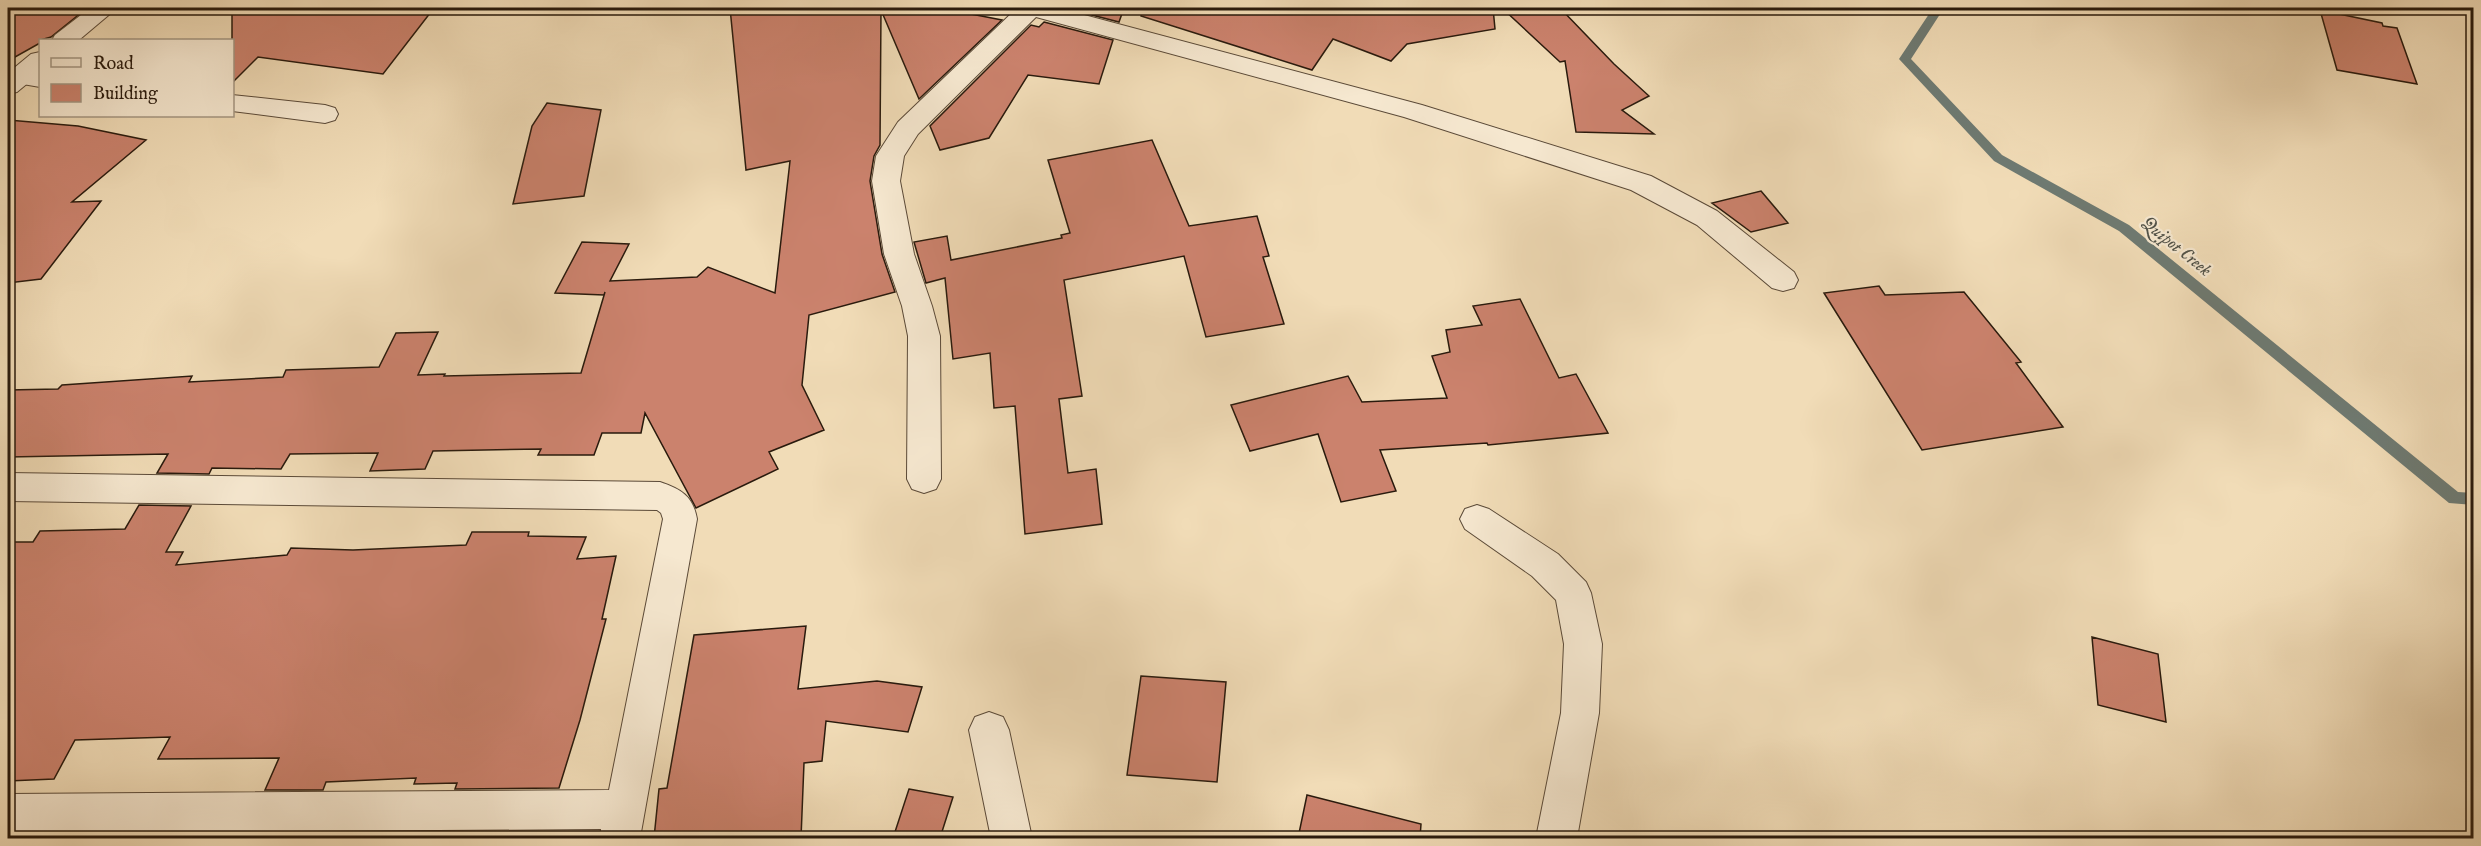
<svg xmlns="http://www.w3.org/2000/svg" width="2481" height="846" font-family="'IM FELL English',serif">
<rect width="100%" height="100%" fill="#f1dcb7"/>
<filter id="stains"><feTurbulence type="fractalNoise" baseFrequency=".00333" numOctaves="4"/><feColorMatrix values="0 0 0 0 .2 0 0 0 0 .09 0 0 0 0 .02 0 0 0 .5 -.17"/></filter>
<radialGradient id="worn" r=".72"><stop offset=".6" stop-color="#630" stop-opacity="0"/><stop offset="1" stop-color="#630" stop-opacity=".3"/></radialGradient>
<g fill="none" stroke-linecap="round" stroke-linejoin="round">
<path fill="#6e7a72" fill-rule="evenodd" d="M1933,8H1944L1911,59L2002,155L2129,225L2458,492L2474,493V505L2449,503L2119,231L1994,161L1899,59Z"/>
</g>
<path fill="#cb826d" stroke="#291a0d" stroke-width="1.5" d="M8,8H87L51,37L40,40V43L8,61Z
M232,8H434L383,74L258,57L232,83Z
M730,8H940L1002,20L919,99L881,10L880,145L874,156L870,181L882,254L895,292L809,315L802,385L824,430L769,452L778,469L696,508L645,413L641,433H602L594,455H538L541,449L433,451L425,469L370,471L378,453L290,454L281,469L212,468L209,474L157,473L168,454L8,457V390L58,389L62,385L192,376L189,382L283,377L286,370L379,367L396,333L438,332L418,375L445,374L444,376L581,373L605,292L604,295L555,293L582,242L629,244L610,281L697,277L708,267L775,293L790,161L746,170Z
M1065,8H1124L1119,22Z
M1142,8H1493L1495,29L1407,44L1391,61L1333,39L1312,70L1141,16Z
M1502,8H1560L1614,64L1649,96L1622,110L1654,134L1576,132L1565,61L1560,62Z
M2320,10L2382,23L2383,26L2397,28L2417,84L2337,70Z
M1044,22L1113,40L1099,84L1028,75L989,138L940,150L930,126L1031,25L1039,27Z
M547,103L601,110L584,196L513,204L532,126Z
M8,120L78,126L146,140L72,202L101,201L41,279L8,283Z
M1152,140L1189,226L1257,216L1269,256L1263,257L1284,324L1206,337L1184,256L1064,280L1082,396L1059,399L1068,473L1096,469L1102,524L1025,534L1015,406L994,408L990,353L953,359L945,278L926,283L914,242L947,236L951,260L1062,238L1061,235L1070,233L1048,160Z
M1761,191L1788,223L1751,232L1712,203Z
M1879,286L1885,295L1964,292L2021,362L2016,363L2063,427L1922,450L1824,293Z
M1520,299L1559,378L1576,374L1608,433L1488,445L1487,443L1380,450L1396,491L1341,502L1318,434L1250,451L1231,405L1348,376L1362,402L1447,398L1432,356L1450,352L1446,330L1482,325L1473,306Z
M139,505L191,506L166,552H183L176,565L287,555L291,548L353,550L466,545L472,532H529L528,536L586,537L577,559L616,556L602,619H606L580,720L559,788L455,789L457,783L414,784L416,778L326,782L323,790H265L279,758L158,759L170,737L75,740L54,779L8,781V542H33L40,531L125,529Z
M806,626L798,689L877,681L922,687L908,732L826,721L822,761L804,763L801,838H654L659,789L667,788L694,635Z
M2092,637L2158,654L2166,722L2098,705Z
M1141,676L1226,682L1217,782L1127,775Z
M909,789L953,797L940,838H893Z
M1307,795L1421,824L1420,838H1298Z
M441,832H546L544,838H439Z
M306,833L304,838H244L246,834Z"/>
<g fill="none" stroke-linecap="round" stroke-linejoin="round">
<defs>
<path id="minor" d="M1017,8H1058L1422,105L1651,176L1717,211L1794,272L1798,280L1794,288L1783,291L1772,288L1697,225L1631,190L1404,117L1036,17L918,134L904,156L900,181L914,254L932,306L940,336L941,479L936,489L924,493L912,489L907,479L908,336L902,306L884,254L872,181L876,156L898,122Z
M20,68L40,71V87L11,82L8,77L11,70Z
M232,95L325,105L335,108L338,114L335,120L325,123L232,111Z
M8,473L660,482C681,489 693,496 697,519L640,838H600L601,829L8,833V794L609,790L663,519L661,513L657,510L8,501Z
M1477,505L1489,509L1558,554L1586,582L1591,593L1602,644L1599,713L1577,838H1536L1561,713L1564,644L1556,600L1532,576L1465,529L1460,519L1465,509Z
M989,712L1003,717L1009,730L1032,838H991L969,730L975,717Z"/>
<path id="tertiary" d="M90,8H117L79,40H52L55,35Z
M40,52V73L17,92L8,94V73L31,54Z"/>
</defs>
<use href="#minor" stroke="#5b4a38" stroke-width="2"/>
<use href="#tertiary" stroke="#5b4a38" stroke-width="2"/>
<use href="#minor" fill="#f6e8d0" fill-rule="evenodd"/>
<use href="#tertiary" fill="#f6e8d0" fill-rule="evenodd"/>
</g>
<g text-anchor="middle" stroke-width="4.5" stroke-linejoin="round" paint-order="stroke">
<g font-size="18" font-style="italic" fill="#515248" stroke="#f6e8d0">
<text transform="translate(2177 246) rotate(39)" y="6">Quipot Creek</text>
</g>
</g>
<rect width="2481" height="846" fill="none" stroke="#f1dcb7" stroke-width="30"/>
<rect x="9" y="9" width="2463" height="828" fill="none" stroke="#291a0d" stroke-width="3"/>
<rect x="15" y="15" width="2451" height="816" fill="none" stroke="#291a0d" stroke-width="1.5"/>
<rect x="39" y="39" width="195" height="78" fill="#f6e8d0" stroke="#a49682" stroke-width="1.5"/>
<rect x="51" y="58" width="30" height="9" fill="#f6e8d0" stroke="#a49682" stroke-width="1.5"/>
<text x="93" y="69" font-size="18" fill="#291a0d">Road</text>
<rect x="51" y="84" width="30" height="18" fill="#cb826d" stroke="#a49682" stroke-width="1.5"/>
<text x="93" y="99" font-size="18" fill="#291a0d">Building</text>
<rect width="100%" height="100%" filter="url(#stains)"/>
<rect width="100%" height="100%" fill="url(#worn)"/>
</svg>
